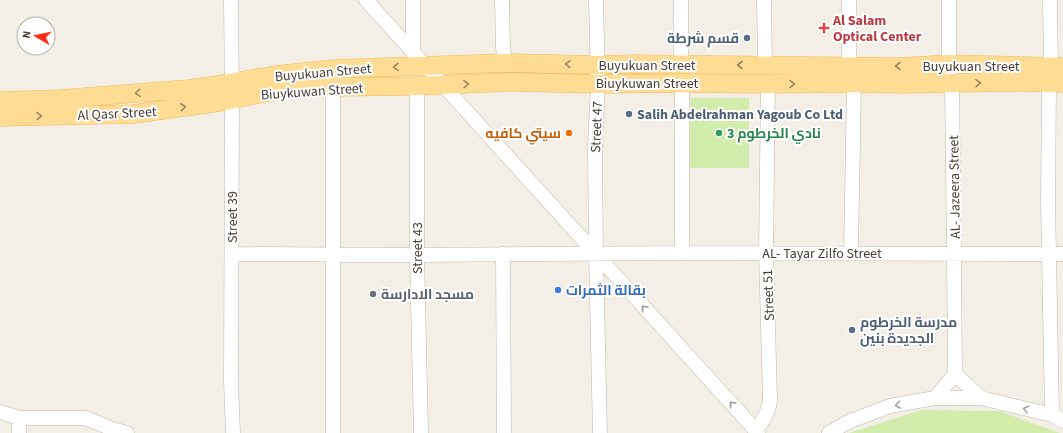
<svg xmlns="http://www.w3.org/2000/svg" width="1063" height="433" font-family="'Source Sans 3',Cairo,sans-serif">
<rect width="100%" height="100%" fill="#f4efe6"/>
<path fill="#d2ecab" d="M690,98H749V168H690Z
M922,410L999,411L1060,433H849Z"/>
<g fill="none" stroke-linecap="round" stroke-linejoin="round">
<defs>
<path id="minor" d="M231,0L232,99L231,381L233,433
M366,0L758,433
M413,0V52
M502,0L503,47L505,63
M596,0L598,84L595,146L596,254L600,433
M681,0V65
M764,0L765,65
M849,0V65
M1050,0L1051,67
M682,83V253
M1049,83L1048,201L1052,415
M417,86V255L421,433
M851,253L854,83
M232,254L417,255L682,253L1063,254
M503,254L504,433
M955,374L981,398
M935,398L955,374L954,253L952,83L949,64V0
M0,412L19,418V433
M19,418H86L112,429L127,433
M756,430C763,421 769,412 770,400L766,253L768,84
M333,433V87
M829,433L848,422L890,406L935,398H981L1052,415L1063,421"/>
<path id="major" d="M0,101L61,99L188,89L211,86L276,75L333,69L505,63L598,65L634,64L899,67L949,64L1063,67
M0,117L134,114L220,102L279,90L333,87L417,86L509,82L598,84L682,83L768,84L854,83L903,84L1010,82L1063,83"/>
</defs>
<use href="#minor" stroke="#c0b7a8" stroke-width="15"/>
<use href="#major" stroke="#edba5b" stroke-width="19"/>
<use href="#minor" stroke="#fff" stroke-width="14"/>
<use href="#major" stroke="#ffdc94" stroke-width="18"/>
</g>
<defs><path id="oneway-chevron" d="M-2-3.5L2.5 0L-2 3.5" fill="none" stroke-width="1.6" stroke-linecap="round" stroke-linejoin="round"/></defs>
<g stroke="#9a8660">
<use href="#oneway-chevron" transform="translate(568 64) rotate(-178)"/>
<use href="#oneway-chevron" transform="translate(740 65) rotate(-180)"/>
<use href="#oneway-chevron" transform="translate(898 66) rotate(180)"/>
<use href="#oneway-chevron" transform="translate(396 67) rotate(178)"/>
<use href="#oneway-chevron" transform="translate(978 83) rotate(-1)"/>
<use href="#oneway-chevron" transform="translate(466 84) rotate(-2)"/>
<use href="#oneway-chevron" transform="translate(792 84) rotate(-1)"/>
<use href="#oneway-chevron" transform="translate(138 93) rotate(175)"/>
<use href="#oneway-chevron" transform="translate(183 107) rotate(-8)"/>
<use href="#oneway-chevron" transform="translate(39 116) rotate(-1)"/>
</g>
<g stroke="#a39f9a">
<use href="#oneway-chevron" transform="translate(644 308) rotate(-132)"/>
<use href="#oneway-chevron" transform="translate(732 404) rotate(-132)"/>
<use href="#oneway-chevron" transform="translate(898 405) rotate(170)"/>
<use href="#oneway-chevron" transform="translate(1026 409) rotate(-166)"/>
</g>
<path fill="#e0444e" stroke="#fff" stroke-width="1.5" d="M822 22h4v4h4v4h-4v4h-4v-4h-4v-4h4z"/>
<g fill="#5c6f8a" stroke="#fff" stroke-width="1.5">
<circle cx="747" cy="38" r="4"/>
<circle cx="629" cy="114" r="4"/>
<circle cx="852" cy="330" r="4"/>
</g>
<circle fill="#e8710a" stroke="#fff" stroke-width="1.5" cx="569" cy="133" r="4"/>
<circle fill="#2e9e5b" stroke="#fff" stroke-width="1.5" cx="719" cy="133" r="4"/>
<circle fill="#3f7fe0" stroke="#fff" stroke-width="1.5" cx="558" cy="290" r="4"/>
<circle fill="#6b7280" stroke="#fff" stroke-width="1.5" cx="373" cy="294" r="4"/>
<g text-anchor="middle" stroke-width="4" stroke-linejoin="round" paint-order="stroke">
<g font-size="14" font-weight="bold" fill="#be3a42" stroke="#fff" text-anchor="start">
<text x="833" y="25">Al Salam<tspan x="833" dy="16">Optical Center</tspan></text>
</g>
<g font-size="14" font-weight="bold" fill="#4e5e75" stroke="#fff" text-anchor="start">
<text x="739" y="43" text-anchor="end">قسم شرطة</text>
<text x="637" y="119">Salih Abdelrahman Yagoub Co Ltd</text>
<text x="860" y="327">مدرسة الخرطوم<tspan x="860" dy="16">الجديدة بنين</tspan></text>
</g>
<g font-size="14" fill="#473f35" stroke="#fff">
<text x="647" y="70">Buyukuan Street</text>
<text x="971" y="71">Buyukuan Street</text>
<text transform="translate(323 72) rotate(-5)" y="5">Buyukuan Street</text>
<text x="647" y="88">Biuykuwan Street</text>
<text transform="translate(312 91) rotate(-4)" y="5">Biuykuwan Street</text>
<text transform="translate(117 113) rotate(-3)" y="5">Al Qasr Street</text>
<text transform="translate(596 127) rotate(-88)" y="5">Street 47</text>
<text transform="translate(954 187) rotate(-91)" y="5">AL- Jazeera Street</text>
<text transform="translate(232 217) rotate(-90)" y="5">Street 39</text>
<text transform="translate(417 248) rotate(-90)" y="5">Street 43</text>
<text x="822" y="258">AL- Tayar Zilfo Street</text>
<text transform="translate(768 295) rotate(-92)" y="5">Street 51</text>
</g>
<g font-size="14" font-weight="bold" fill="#c56008" stroke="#fff" text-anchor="end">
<text x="561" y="138">سيتي كافيه</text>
</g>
<g font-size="14" font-weight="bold" fill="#27864d" stroke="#fff" text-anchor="start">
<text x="727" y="138">نادي الخرطوم 3</text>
</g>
<g font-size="14" font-weight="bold" fill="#366cbe" stroke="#fff" text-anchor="start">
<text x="566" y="295">بقالة الثمرات</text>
</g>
<g font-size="14" font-weight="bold" fill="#5b616d" stroke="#fff" text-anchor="start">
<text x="381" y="299">مسجد الادارسة</text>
</g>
</g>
<g transform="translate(36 36) rotate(279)"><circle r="19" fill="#ffffff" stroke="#b5b2ae"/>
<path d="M0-3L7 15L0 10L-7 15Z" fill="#ff2b12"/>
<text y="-6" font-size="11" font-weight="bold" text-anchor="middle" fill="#473f35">N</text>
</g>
</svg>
